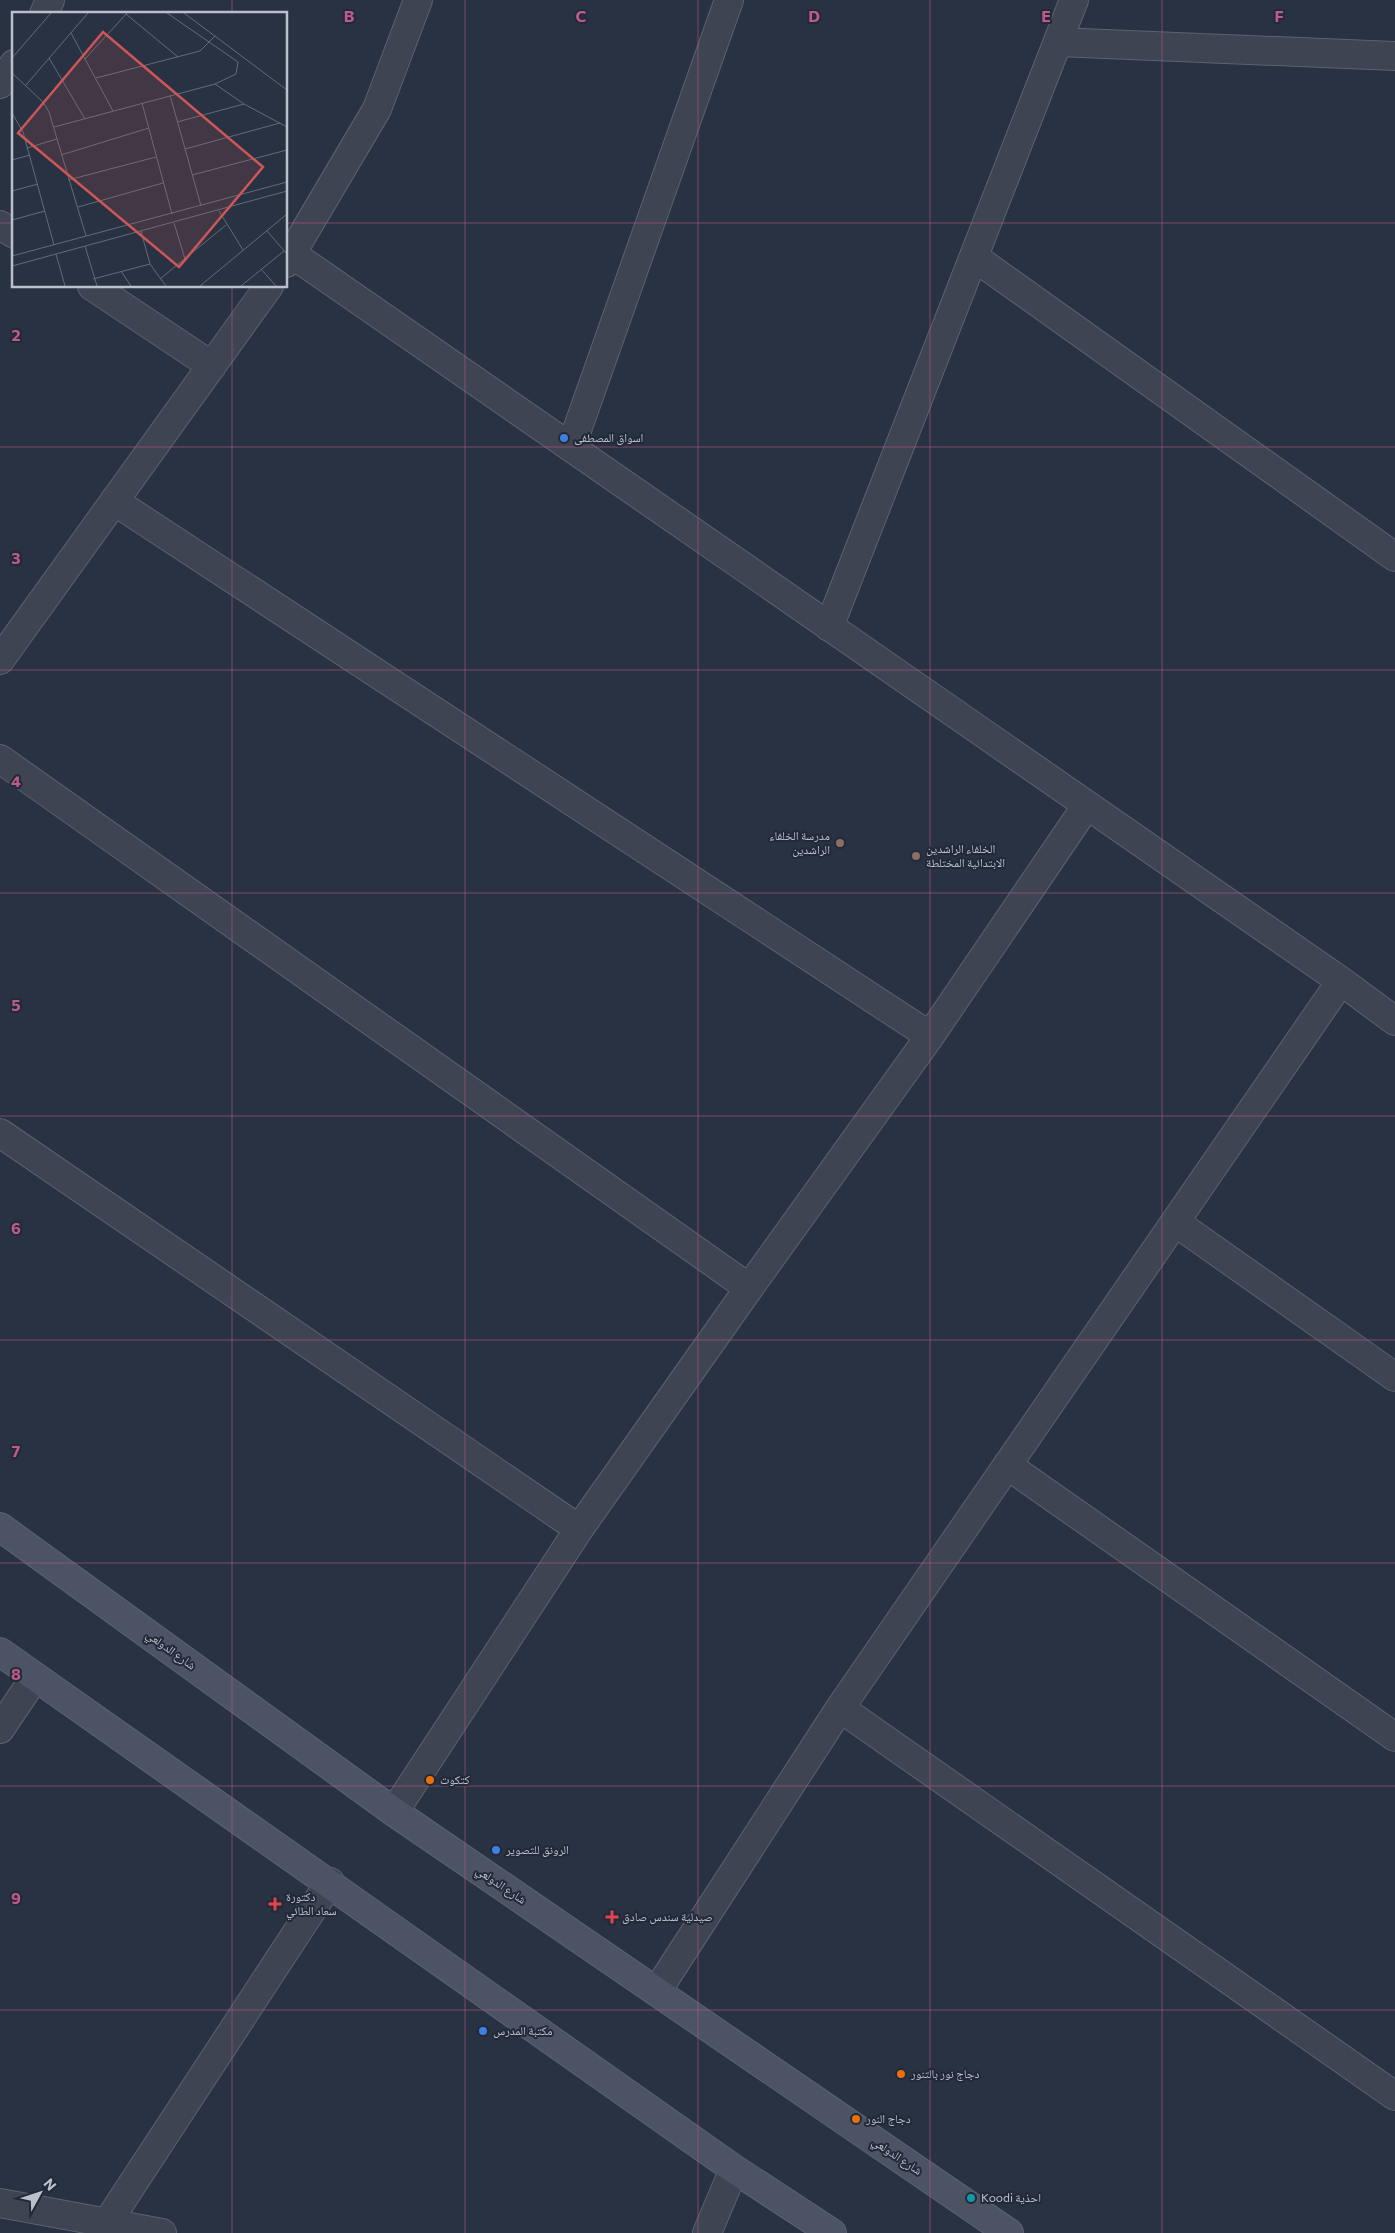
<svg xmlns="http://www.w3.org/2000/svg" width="1395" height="2233" font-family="Commissioner,'Noto Naskh Arabic',sans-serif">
<rect width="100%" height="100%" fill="#293242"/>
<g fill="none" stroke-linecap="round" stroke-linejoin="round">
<defs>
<path id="street" d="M44,14L50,0
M1058,42L1395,56
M0,84L14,64
M0,225L14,234
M292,254L1341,981L1395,1021
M974,257L1395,557
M286,263L377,109L418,0
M92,286L212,366
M571,447L729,0
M114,501L930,1036
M829,627L1074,0
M0,660L269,286
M0,759L749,1288
M0,1133L579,1529
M1175,1222L1395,1377
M1007,1465L1395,1737
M840,1708L1395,2096
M0,1729L35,1677
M394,1812L579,1529L749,1288L930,1036L1087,805
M657,1991L840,1708L1341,981
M0,2203L162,2233
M107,2223L330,1882
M707,2233L734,2169"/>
<path id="secondary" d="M0,1527L394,1812L1009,2233
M0,1652L734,2169L832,2233"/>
</defs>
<use href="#street" stroke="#5c626f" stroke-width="30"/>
<use href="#secondary" stroke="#5c626f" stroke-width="30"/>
<use href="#street" stroke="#3e4452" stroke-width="28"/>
<use href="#secondary" stroke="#4c5365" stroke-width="28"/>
</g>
<path fill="none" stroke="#bf5b88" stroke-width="1" stroke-opacity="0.55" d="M232,0V14M465,0V2233M698,0V2233M930,0V2233M1162,0V2233M0,223H14M286,223H1395M232,286V2233M0,447H1395M0,670H1395M0,893H1395M0,1116H1395M0,1340H1395M0,1563H1395M0,1786H1395M0,2010H1395"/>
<g fill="#3f7fe0" stroke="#222938" stroke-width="2">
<circle cx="564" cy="438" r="5"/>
<circle cx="496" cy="1850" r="5"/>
<circle cx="483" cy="2031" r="5"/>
</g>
<g fill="#8d6e63" stroke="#222938" stroke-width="2">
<circle cx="840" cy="843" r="5"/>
<circle cx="916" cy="856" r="5"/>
</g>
<g fill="#e8710a" stroke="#222938" stroke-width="2">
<circle cx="430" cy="1780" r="5"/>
<circle cx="901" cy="2074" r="5"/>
<circle cx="856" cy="2119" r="5"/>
</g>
<g fill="#e0444e" stroke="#222938" stroke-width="2">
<path d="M272.5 1896.5h5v5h5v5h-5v5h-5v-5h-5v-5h5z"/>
<path d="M609.5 1909.5h5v5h5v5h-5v5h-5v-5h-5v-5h5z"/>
</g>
<circle fill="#0f9aa8" stroke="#222938" stroke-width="2" cx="971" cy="2198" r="5"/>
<g text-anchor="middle" stroke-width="4" stroke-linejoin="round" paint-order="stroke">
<g font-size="12" fill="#bbc0cc" stroke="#222938" text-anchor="start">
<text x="574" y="442">اسواق المصطفى</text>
<text x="830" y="840" text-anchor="end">مدرسة الخلفاء<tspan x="830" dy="14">الراشدين</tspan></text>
<text x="926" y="853">الخلفاء الراشدين<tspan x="926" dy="14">الابتدائية المختلطة</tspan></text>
<text x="440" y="1784">كتكوت</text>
<text x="506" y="1854">الرونق للتصوير</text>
<text x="286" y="1901">دكتورة<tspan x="286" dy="14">سعاد الطائي</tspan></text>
<text x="622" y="1921">صيدلية سندس صادق</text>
<text x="493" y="2035">مكتبة المدرس</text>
<text x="911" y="2078">دجاج نور بالتنور</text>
<text x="866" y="2123">دجاج النور</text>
<text x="981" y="2202">Koodi احذية</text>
</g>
<g font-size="12" fill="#bbc0cc" stroke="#222938">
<text transform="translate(171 1650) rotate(36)" y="4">شارع الدولعي</text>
<text transform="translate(501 1885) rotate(34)" y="4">شارع الدولعي</text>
<text transform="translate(897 2156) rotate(34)" y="4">شارع الدولعي</text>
</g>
</g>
<g transform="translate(12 12)">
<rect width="275" height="275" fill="#293242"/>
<path fill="none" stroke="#636b79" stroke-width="1" d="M172,1L275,78M114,2L166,45M59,21L101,99M95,23L131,54M0,46L39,1M37,46L73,107M73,47L115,1M0,61L31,90L37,100L74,224M84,66L188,39L203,24M203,72L232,92L275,115M14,73L76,1M158,83L189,194M130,91L160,202M0,101L11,120L42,233M165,110L232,92M42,115L203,72L224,62L226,50L155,1M15,136L45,127M173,137L268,111M49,143L137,116M0,148L18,143M180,163L275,138M56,168L144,145M0,179L26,172M66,195L151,171M207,199L231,238M0,208L33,199M162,211L173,247M129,219L138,252L154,274M255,219L275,242M73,234L85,274M44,242L53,274M0,244L275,170M0,254L275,179M249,257L264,274M109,259L119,274M81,267L138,252M148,267L214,213M188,274L275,202M229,274L272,239"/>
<path fill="#ce5659" fill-opacity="0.15" stroke="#ce5659" stroke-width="2.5" d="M91,20L251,155L167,255L6,121Z"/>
<rect width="275" height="275" fill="none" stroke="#bbc0cc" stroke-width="2.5"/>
</g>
<g font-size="16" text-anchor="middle" font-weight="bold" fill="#bf5b88" stroke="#222938" stroke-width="4" stroke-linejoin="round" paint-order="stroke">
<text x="349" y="22">B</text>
<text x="581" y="22">C</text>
<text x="814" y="22">D</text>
<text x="1046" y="22">E</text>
<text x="1279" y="22">F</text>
<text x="16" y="341">2</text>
<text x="16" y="564">3</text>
<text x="16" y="787">4</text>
<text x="16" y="1011">5</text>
<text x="16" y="1234">6</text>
<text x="16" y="1457">7</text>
<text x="16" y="1680">8</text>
<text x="16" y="1904">9</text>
</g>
<g transform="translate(40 2193) rotate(50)" stroke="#222938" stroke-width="4" paint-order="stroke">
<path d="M0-4L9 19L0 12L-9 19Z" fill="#bbc0cc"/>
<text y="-8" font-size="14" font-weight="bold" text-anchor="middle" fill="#bbc0cc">N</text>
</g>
</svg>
